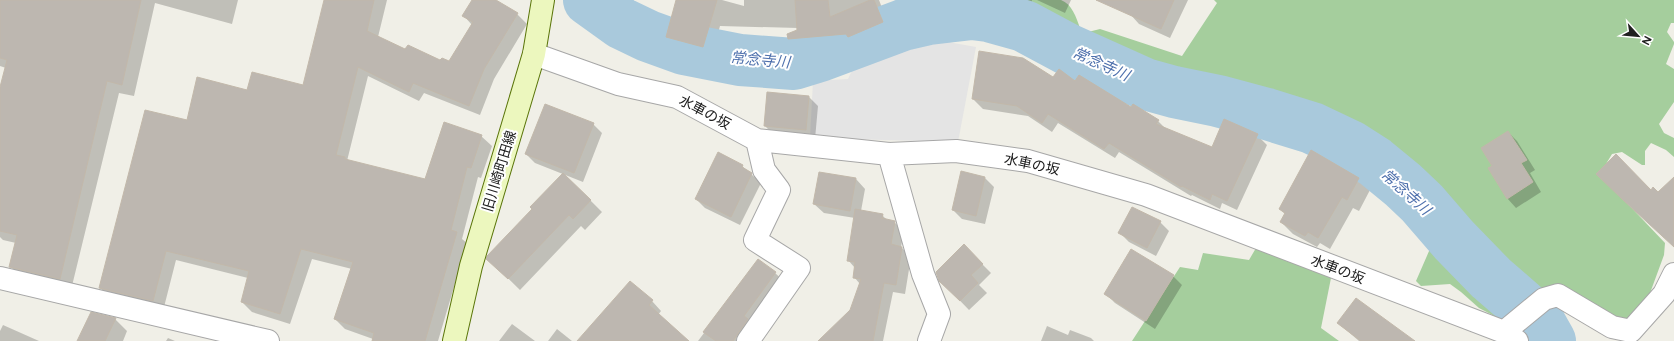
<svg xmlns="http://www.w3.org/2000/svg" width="1674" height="341" font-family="Figtree,'Noto Sans JP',sans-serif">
<rect width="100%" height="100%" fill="#f0efe7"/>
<path fill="#a5ce9d" d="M988,0H1061C1072,4 1076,17 1080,28L1088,32L1100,29L1182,56L1217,3L1214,0H1674V23H1671L1667,32L1674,42V44L1666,64L1674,69V102L1659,124L1664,133L1674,138V157L1666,150L1651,143L1645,151V165H1642L1622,152L1612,154L1606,164V181L1665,243L1664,255L1646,304L1635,317L1625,320L1573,299L1566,303L1561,321V341H1529L1504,321L1479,308L1461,292L1450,284L1421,286L1416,281L1443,219L1401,176L1371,154L1341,137L1311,124L1192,86L1184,101L1132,85L1043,52L1000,35L991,26L974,18L979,6Z
M1256,248L1331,278L1321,328L1339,341H1132L1180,267L1198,270L1203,253L1249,260Z"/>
<path fill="#e4e4e4" d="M920,37L976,47L958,142L810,138L813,81L848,79L859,56Z"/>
<path fill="#0003" d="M0,0H238L232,24L155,3L134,96L119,93L71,290L22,278L10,266L16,243L3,240L0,237V91L6,68L0,66Z
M325,0H387L378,37L406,51L441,62H450L472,25L464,16L473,0H494L517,14L527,24L494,79L480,115L424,93L419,101L368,76L347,161L426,181L481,136L492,146L481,178L478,177L462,239L467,243L438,341H373V339L345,329L335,319L352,269L312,259L290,324L252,312L242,302L248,278L176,260L163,311L111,298L100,288L187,122L248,91L304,86Z
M677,0H722L744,6V0H879L891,31L857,45L854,42L807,46L798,38V28L720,26L712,55L675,45L667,37Z
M899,0H1032L1030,10L965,2V5L934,1L933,5Z
M1037,0H1071L1065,13Z
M1137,0H1188L1170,38L1139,24L1130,14Z
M1053,78L1076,82L1131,109L1133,106L1158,121L1167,130L1212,148L1257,135L1267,145L1237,210L1222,203L1220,209L1192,195L1191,196L1119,152L1115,158L1058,123L1052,132L1028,116L983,109L973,99Z
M809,97L818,106L815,139L774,135L765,126Z
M593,124L602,133L583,182L535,163L526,154Z
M1508,132L1517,141L1535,170L1530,173L1541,192L1516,208L1507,198L1493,166Z
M742,166L761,183L740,225L705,208L696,199Z
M962,172L985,178L994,187L985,224L962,219L953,210Z
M1359,178L1370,190L1359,211L1353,208L1330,249L1320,243L1317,247L1293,234L1281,222L1285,214L1280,209Z
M856,179L865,189L861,211L882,215L887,220L894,222L904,231L901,247L911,257L905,294L893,292L883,341H822L851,311L860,284L854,277L855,268L848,260L855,218L824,213L814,204Z
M590,200L602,212L585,230L581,226L520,290L487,258Z
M1160,222L1169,231L1156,256L1129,242L1120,233Z
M964,246L991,273L979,285L987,293L969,310L940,280Z
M758,261L775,273L785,282L749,341H698Z
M1173,276L1182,285L1155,329L1115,303L1106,294Z
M652,301L661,311L658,315L579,341Z
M115,319L127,331L123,341H78Z
M1338,323L1412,341H1359Z
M512,324L535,341H499Z
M3,325L39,341H0V331Z
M1047,326L1068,335L1070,330L1091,338L1094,341H1041Z
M557,329L572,341H548Z
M168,338L175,341H166Z"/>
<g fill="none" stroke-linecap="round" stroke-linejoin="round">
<path stroke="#a9c9dc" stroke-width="52" d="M589,0L621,23L648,36L684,49L740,60L794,64L820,56L903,25L929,19L972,14L988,16L1024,26L1067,49L1145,84L1174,92L1218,101L1267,114L1312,128L1350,146L1375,162L1403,185L1422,203L1454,240L1491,278L1537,318L1550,341"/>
</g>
<path fill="#bdb7b0" stroke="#c2b8aa" d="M0,0H141L122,85L107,81L60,279L9,267L17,235L0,231V87L7,60L0,58Z
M324,0H374L367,31L405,49L408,45L440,60L442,58L449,61L473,22L462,16L472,0H496L518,13L484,69L469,106L413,83L409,92L358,67L336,155L345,157V159L425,179L444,122L482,135L471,168L467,167L451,230L457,232L425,341H372L374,333L334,319L353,262L301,249L280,314L241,302L249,271L166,251L153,301L99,288L145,110L187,120L197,77L247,90L252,72L303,85Z
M676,0H717L703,47L666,37Z
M795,0H828L830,17L870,0H874L883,22L848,37L846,34L788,39L787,34L797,30Z
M1096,0H1174L1161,29Z
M979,51L1023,58L1053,77L1059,69L1075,81L1079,75L1131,107L1133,104L1159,120L1156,124L1212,147L1224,119L1258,134L1227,201L1212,194L1210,200L1182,186L1181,187L1109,143L1104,149L1048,114L1042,123L1017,106L972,99Z
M767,92L809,96L806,130L764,126Z
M545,104L594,123L574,173L525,154Z
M1508,131L1527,160L1521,163L1533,182L1507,199L1488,168L1492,166L1481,148Z
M1311,150L1359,178L1347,200L1342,197L1318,238L1308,232L1305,236L1280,222L1285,213L1279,209Z
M718,152L743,165L742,167L752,173L731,217L695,199Z
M1616,154L1651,190L1653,187L1658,192L1674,177V247L1622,199L1596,174Z
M961,171L985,177L976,216L952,210Z
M819,172L856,178L850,211L813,204Z
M563,173L591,200L573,219L569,215L508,279L486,259L487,256L532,209L530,207Z
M1132,207L1161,221L1147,248L1118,233Z
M855,209L883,214L882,219V218L895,221L891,244L902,247L896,285L884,283L873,341H818L850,310L861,279L853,278L855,262L847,261Z
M964,244L983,264L971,275L978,283L960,301L939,281L936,272Z
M1131,249L1174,275L1146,321L1104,294Z
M758,259L776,272L744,316L748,319L733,341H716L703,332Z
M630,281L653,300L649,305L689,341H577Z
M1356,298L1415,341H1361L1337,323Z
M91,312L116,318L105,341H77Z"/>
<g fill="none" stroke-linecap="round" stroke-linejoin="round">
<defs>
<path id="minor" d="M534,54L618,84L677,97L757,140L889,154L956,151L1028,161L1146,195L1504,332L1517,341
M889,154L923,274L939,314L929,341
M0,278L268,341
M1504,332L1544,299L1558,295L1612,327L1631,331L1664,294L1674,274
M748,341L799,268L755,240L779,190L764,170L757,140"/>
<path id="secondary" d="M454,341L471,266L534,54L543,0"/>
</defs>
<use href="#minor" stroke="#a7a7a7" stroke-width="24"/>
<use href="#secondary" stroke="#5a7509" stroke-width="24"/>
<use href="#minor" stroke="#fff" stroke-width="22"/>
<use href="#secondary" stroke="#ecf7be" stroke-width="22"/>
</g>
<g text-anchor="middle" stroke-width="4" stroke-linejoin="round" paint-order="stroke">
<g font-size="14" fill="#202020" stroke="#fff">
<text transform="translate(705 112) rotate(28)" y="5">水車の坂</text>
<text transform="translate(1032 164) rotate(12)" y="5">水車の坂</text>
<text transform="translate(499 171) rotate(-73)" y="5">旧川崎町田線</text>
<text transform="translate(1338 269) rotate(21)" y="5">水車の坂</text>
</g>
<g font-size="15" font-style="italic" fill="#4f71ad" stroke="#fff">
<text transform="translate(760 60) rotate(5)" y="5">常念寺川</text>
<text transform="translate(1101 64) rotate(24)" y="5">常念寺川</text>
<text transform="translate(1406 192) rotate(42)" y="5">常念寺川</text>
</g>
</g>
<g transform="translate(1638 36) rotate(117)" stroke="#ffffff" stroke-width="3" paint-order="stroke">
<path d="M0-3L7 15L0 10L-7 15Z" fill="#202020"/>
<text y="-6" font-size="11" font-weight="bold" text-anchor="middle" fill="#202020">N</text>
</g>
</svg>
